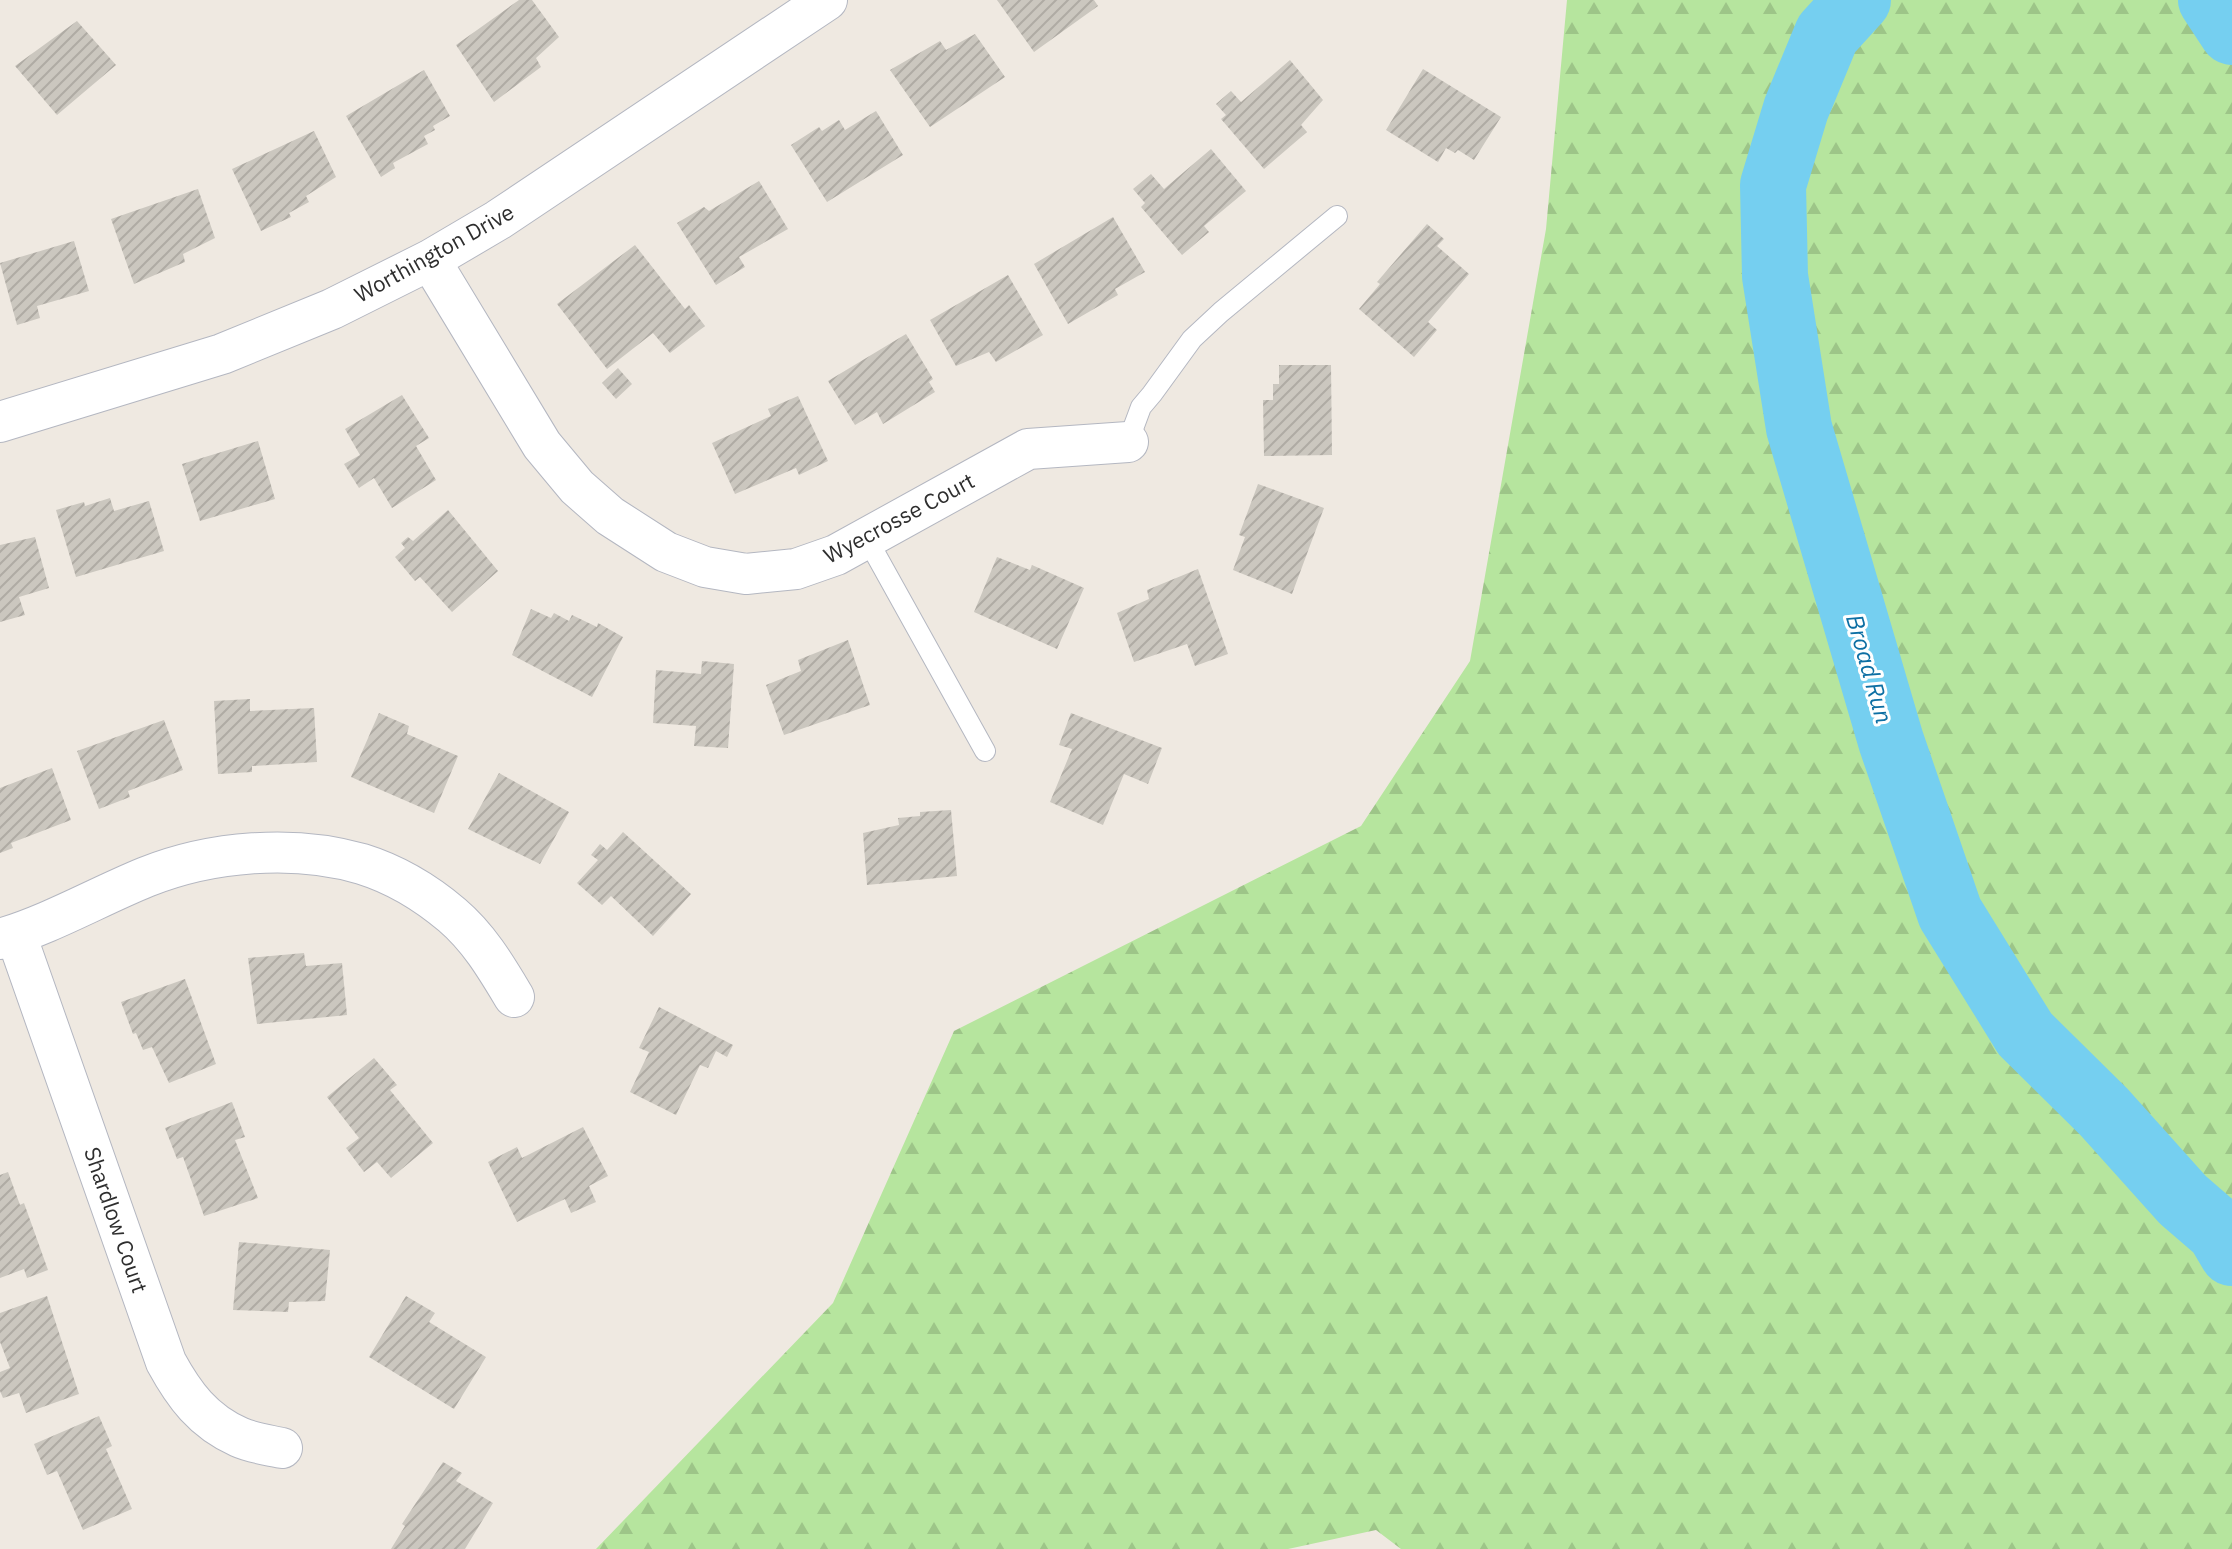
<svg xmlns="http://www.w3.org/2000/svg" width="2232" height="1549" font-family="'IBM Plex Sans',sans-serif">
<defs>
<pattern id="forest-firs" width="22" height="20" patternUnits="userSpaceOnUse" patternTransform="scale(2)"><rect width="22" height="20" fill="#b6e59e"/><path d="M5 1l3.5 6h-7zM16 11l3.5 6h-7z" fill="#9dc588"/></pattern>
<pattern id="building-hatch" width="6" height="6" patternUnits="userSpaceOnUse" patternTransform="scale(2)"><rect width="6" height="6" fill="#cbc7bf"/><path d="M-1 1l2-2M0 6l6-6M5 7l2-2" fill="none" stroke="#afaba4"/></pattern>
</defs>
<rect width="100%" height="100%" fill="#efe9e1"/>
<path fill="url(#forest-firs)" d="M1567,0H2232V1549H1401L1376,1530L1288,1549H596L833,1303L954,1031L1361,826L1470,661L1546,229Z"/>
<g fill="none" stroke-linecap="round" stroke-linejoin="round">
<path stroke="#75cff0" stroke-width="66" d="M1858,0L1827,34L1796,109L1773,185L1775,276L1799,428L1891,741L1950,913L2025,1034L2104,1112L2183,1200L2219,1231L2232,1253
M2211,0L2232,32"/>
</g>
<path fill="url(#building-hatch)" d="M519,0H532L559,37L536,58L541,67L494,102L456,45Z
M997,0H1094L1098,6L1034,52Z
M77,21L116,65L57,115L15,66Z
M975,34L1005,77L930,127L890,70L940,41L946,50Z
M1290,60L1323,100L1301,125L1307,132L1264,169L1221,119L1226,115L1216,104L1231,91L1241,102Z
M1423,69L1501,117L1474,160L1458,150L1455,153L1446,148L1438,162L1386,130Z
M424,70L450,116L433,126L435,130L424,136L428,144L393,163L395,168L381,177L346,116Z
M876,111L903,155L827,202L791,145L819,127L822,131L839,120L845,130Z
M314,131L336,177L306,196L309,202L289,213L291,217L261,231L232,169Z
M1211,149L1246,191L1204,226L1209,232L1182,255L1141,207L1145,203L1133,189L1151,174L1164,189Z
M759,181L788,229L739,257L745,267L716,285L677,223L704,207L709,211Z
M198,189L215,238L183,254L185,262L134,284L111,219Z
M1113,217L1145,272L1115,289L1118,295L1068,324L1034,264Z
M1427,224L1444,239L1437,246L1469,274L1428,322L1437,330L1414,357L1359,309L1380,284L1377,282Z
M74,241L89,291L37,306L40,318L17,325L0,263Z
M635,245L685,309L689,305L705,326L670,353L653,333L607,369L557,304Z
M1008,275L1043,335L996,362L989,352L956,366L930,320Z
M906,334L933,379L929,382L935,392L883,424L877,412L855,425L828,381Z
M1279,365H1331L1332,455L1264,456L1263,400H1273V384H1279Z
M618,368L632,384L616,399L602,383Z
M402,395L429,438L416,446L436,480L392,508L374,478L359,488L344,464L360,455L345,429Z
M798,396L828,461L799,475L796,468L735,494L712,443L771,416L768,409Z
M258,441L275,499L200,521L182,464Z
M1258,484L1324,508L1292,594L1233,570L1245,537L1239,535Z
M110,498L114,511L149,501L164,551L76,577L56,510L84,502L85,506Z
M448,510L498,571L452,612L420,577L415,581L395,557L405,548L401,543L408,537L413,541Z
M35,537L49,588L19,597L25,615L0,622V545Z
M997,557L1030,570L1032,565L1084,588L1057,649L974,612Z
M1198,569L1228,654L1195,666L1187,644L1134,662L1117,613L1149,599L1147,590Z
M531,609L551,618L554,613L569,621L572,615L597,627L598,623L623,637L592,697L512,655Z
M848,640L870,705L784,735L766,685L801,671L798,660Z
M702,661L734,664L728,748L694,746L696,726L653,723L656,670L701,674Z
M250,699V711L314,708L317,762L252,766V772L218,774L214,701Z
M379,713L409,726L407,734L458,756L434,813L351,777Z
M1071,713L1162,748L1148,784L1124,774L1103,825L1050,802L1072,749L1059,745Z
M164,720L183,770L128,791L130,797L99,809L77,751Z
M52,768L71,820L11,843L13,848L0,853V788Z
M499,773L569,812L540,864L468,829Z
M951,810L957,876L867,885L863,833L899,825L898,818L920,816V812Z
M623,832L691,894L653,936L611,896L602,905L577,883L598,860L591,855L600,844L607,850Z
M304,953L306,966L342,963L347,1015L257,1024L248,958Z
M185,979L216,1064L169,1083L152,1047L143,1050L136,1033L133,1034L121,1002Z
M659,1007L733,1045L727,1057L716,1051L708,1068L700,1065L676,1115L630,1092L649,1052L639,1048Z
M374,1058L397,1085L390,1090L433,1143L391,1178L377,1162L364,1172L346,1148L359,1138L327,1097Z
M232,1102L245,1137L235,1140L258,1198L204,1216L183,1157L177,1159L165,1128Z
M583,1127L608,1176L589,1186L596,1202L571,1213L565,1199L517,1222L488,1162L517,1147L522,1158Z
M8,1172L20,1205L24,1203L48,1270L27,1278L24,1269L0,1278V1175Z
M239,1242L330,1250L325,1301L289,1302L288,1312L233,1310Z
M47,1296L79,1394L26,1413L19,1393L3,1398L0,1391V1372L10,1368L0,1342V1313Z
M406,1296L435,1313L429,1322L486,1357L454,1409L369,1357Z
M99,1416L112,1446L106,1449L132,1509L83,1530L57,1471L47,1475L34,1444Z
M443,1462L462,1473L456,1481L493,1503L465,1549H391L405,1526L402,1524Z"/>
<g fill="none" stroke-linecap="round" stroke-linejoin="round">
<defs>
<path id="lane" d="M1128,442L1141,407L1152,394L1192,339L1221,312L1337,216
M866,537L985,751"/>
<path id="street" d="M430,260L542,445L577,487L610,516L666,552L705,567L746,574L796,569L836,555L1028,449L1128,442
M0,422L222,354L332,309L430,260L498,220L827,0
M16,935L166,1362C184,1395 203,1421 239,1437C252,1443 268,1445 282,1448
M0,939C51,924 97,897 146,877C211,851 294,844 362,864C394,874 426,893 452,915C479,938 496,967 514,997"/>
</defs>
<use href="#lane" stroke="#b4b7c1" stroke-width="22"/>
<use href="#street" stroke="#b4b7c1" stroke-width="42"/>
<use href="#lane" stroke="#fff" stroke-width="20"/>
<use href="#street" stroke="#fff" stroke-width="40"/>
</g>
<g text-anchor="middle" stroke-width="6" stroke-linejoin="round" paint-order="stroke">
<g font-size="22" fill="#2e2e2e" stroke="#fff">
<text transform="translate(434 253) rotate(-29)" y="8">Worthington Drive</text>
<text transform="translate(899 518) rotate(-28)" y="8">Wyecrosse Court</text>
<text transform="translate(116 1220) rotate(71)" y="8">Shardlow Court</text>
</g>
<g font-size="24" font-style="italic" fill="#0d6fa3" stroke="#fff">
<text transform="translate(1869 669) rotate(74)" y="8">Broad Run</text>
</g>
</g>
</svg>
